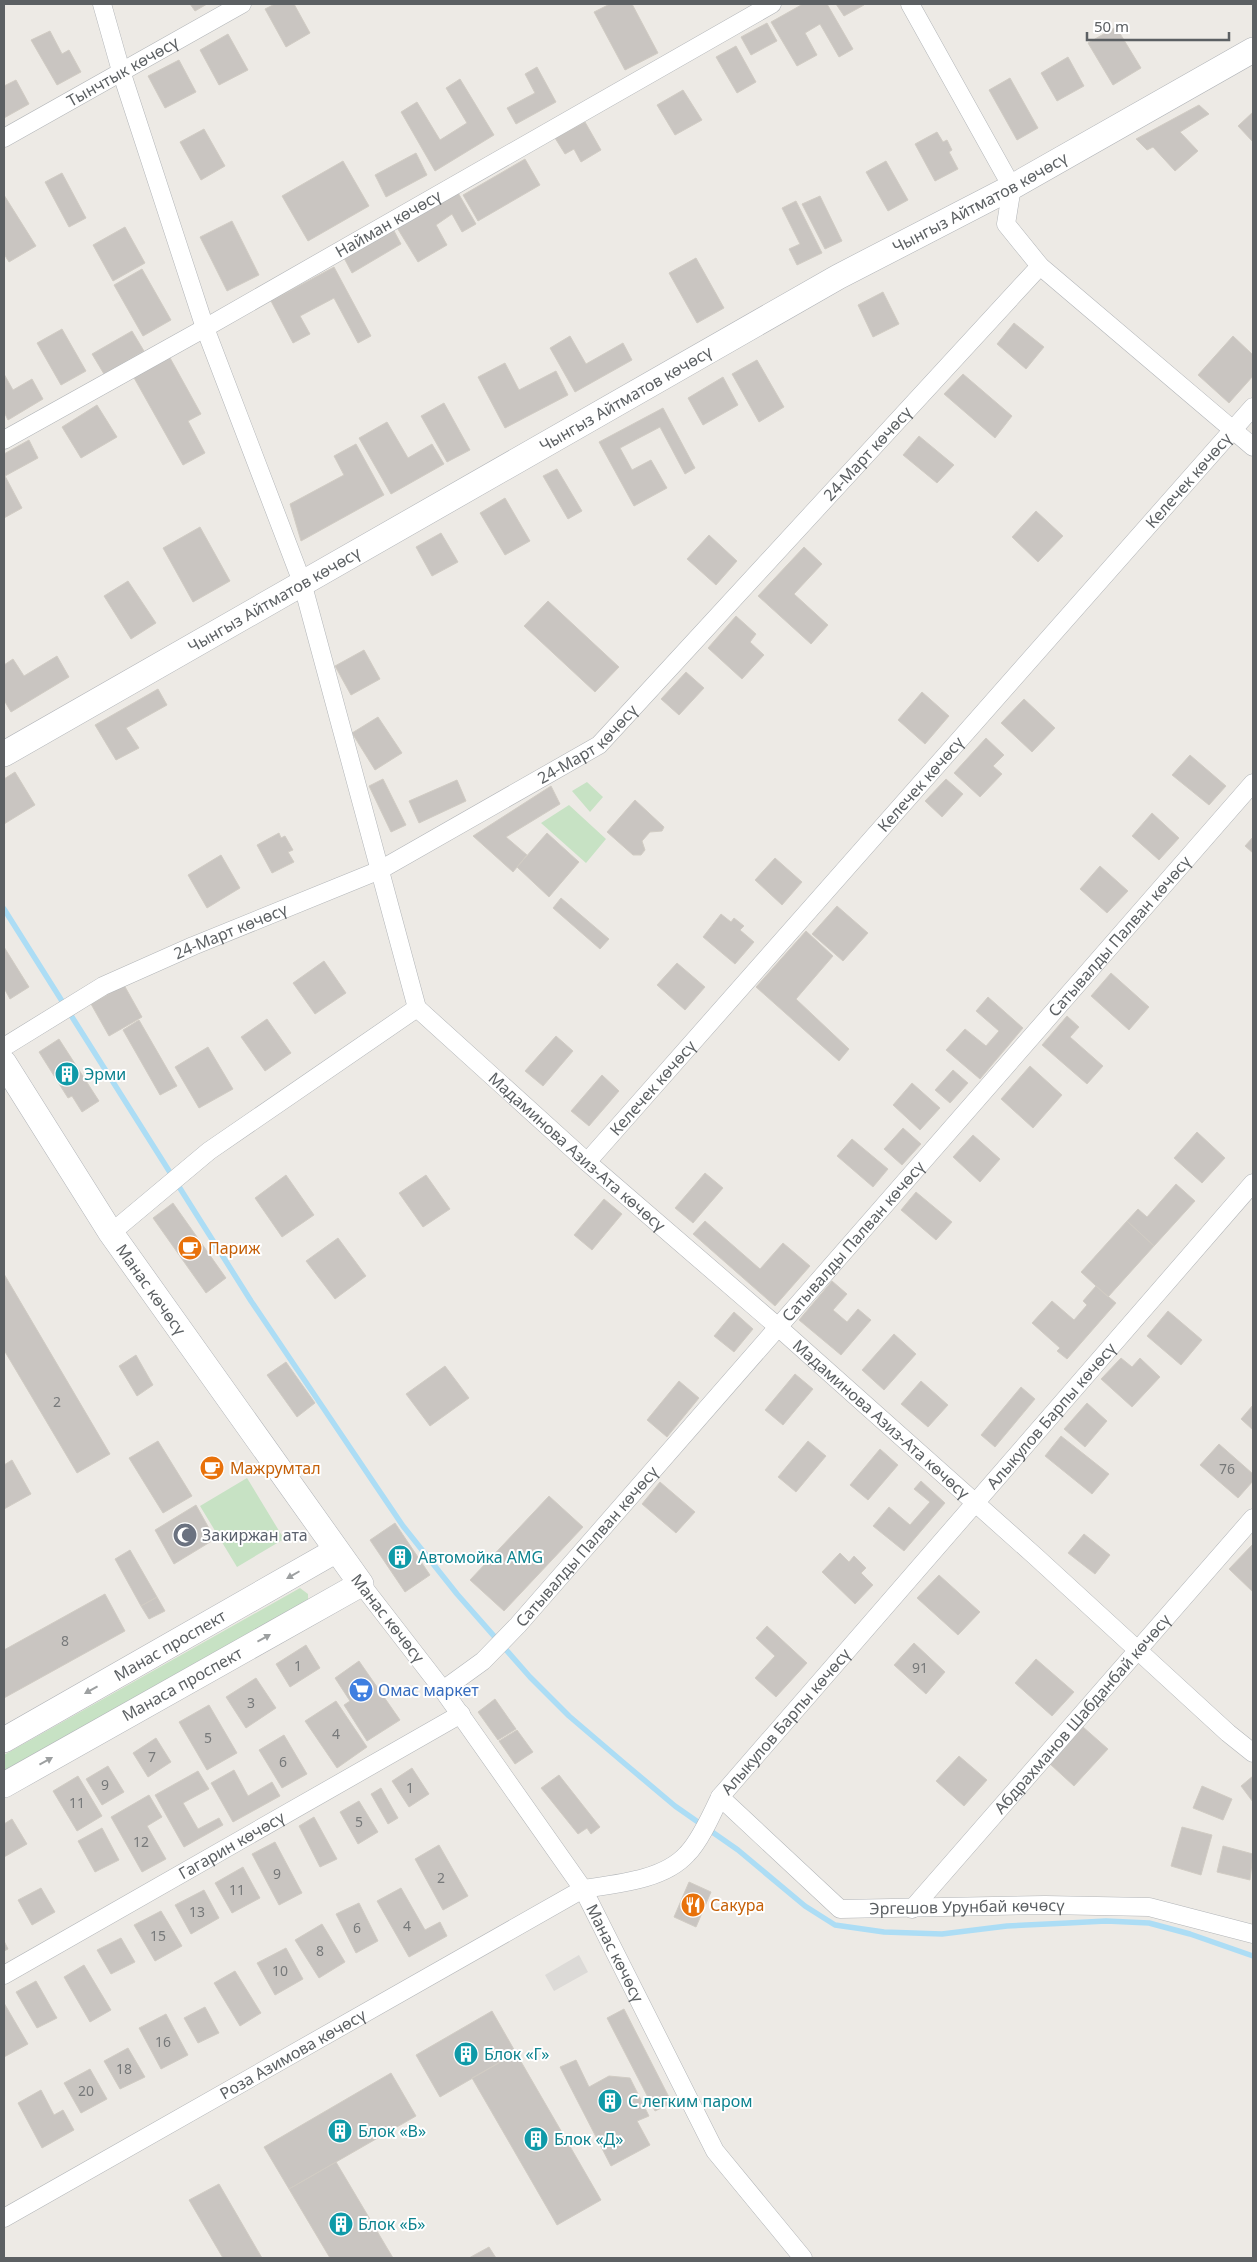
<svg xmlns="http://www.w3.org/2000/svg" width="1257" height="2262" font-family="'Noto Sans',sans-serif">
<rect width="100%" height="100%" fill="#edeae5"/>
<path fill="#dcdad7" d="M579,1955L588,1972L554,1991L545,1975Z"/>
<path fill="#c7e2c4" d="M587,782L603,797L590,812L572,791Z
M569,805L606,839L586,863L541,823Z
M247,1478L284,1539L237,1567L200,1506Z
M300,1588L308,1594V1600L4,1774V1755Z"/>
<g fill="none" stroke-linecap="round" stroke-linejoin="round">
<path stroke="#acddf5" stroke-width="5.5" d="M4,909L251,1301L403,1526L457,1594L530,1677L569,1716L624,1763L675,1806L738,1850L805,1906L835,1925L884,1932L942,1934L1007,1926L1068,1923L1106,1921L1149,1923L1190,1934L1253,1956"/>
</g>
<path fill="#c9c5c1" stroke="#d1ccc4" d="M190,4H207L195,11Z
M275,4H294L310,33L286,47L265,9Z
M610,4H632L658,53L625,70L594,12Z
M803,4H827L853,49L839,57L820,24L805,33L817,55L797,66L771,22Z
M836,4H863L864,5L844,16Z
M767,23L777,41L751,55L741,37Z
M1116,27L1141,68L1113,85L1088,43Z
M50,31L62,54L69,50L81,72L57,85L31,40Z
M228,34L248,70L219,85L200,50Z
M736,46L756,82L737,93L716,57Z
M1068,57L1084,86L1057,101L1041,73Z
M179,60L196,92L165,108L148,76Z
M537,67L556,102L516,124L507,108L535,93L525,74Z
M1010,78L1038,128L1017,140L989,90Z
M460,79L494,135L435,171L401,112L417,102L440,140L467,123L446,88Z
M16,80L29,104L4,118V86Z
M683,90L702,120L675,135L657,105Z
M1199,105L1209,114L1180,132L1198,151L1175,171L1153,147L1147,150L1136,139Z
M1253,112V142L1238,126Z
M585,122L601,150L581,162L574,149L565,154L555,138Z
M204,129L225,166L201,180L180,142Z
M937,132L943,142L947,140L952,150L949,152L958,169L935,181L915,144Z
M416,153L427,175L386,197L375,175Z
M525,159L540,185L478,221L463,195Z
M343,161L369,206L308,241L282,196Z
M886,161L908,200L888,211L866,172Z
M62,173L86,218L69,227L45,182Z
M457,191L476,224L462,232L452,214L436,225L447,245L418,262L396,226Z
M4,195L36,246L9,262L4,254Z
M820,196L842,241L825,249L802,204Z
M796,201L822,253L797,265L789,249L800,244L782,208Z
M232,221L259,275L227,291L200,237Z
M125,227L145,263L113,281L93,245Z
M392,227L401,244L352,273L343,256Z
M696,258L724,308L697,323L669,273Z
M334,267L371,336L358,343L334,298L300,316L310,334L293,343L271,301Z
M142,269L171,320L143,336L114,285Z
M883,292L899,324L873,337L858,305Z
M1014,323L1044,347L1026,369L997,344Z
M62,329L86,371L61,385L37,343Z
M132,331L144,351L104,374L92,354Z
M570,336L586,364L623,343L632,360L575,392L550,348Z
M1233,336L1253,355V376L1229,403L1198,375Z
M169,356L201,414L188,421L205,453L183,465L133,376Z
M757,360L784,407L759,422L732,374Z
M505,363L519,390L556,371L568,395L505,428L478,377Z
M4,374L13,390L32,379L43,399L8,420L4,412Z
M963,374L1012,416L995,438L944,394Z
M723,377L738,405L703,425L688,398Z
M444,403L470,450L447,462L421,416Z
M97,405L117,437L81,458L62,427Z
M663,408L695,468L685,474L660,427L620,448L632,470L651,460L667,488L634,506L599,442Z
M387,422L408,458L432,444L444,464L391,494L359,438Z
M919,436L954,465L937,483L903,455Z
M29,440L38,458L5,476L22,508L4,518V454Z
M356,444L384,495L301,541L290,504L344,475L334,456Z
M557,469L582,511L568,519L543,476Z
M505,498L530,541L505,555L480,513Z
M1036,511L1063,536L1038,562L1012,537Z
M200,527L230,581L193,602L163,548Z
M441,533L458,562L432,576L416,547Z
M709,535L737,561L716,585L687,559Z
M804,547L822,564L794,594L828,625L811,644L758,596Z
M128,581L156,623L131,639L104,596Z
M548,601L619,667L595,692L524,626Z
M736,616L756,634L750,642L764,655L742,679L708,648Z
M364,650L380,679L351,695L335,666Z
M57,656L69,677L11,712L4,700V665L13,659L24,676Z
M686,672L704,688L679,715L661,699Z
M158,689L167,705L126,728L139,748L116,760L95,725Z
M922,692L949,716L925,744L898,720Z
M1024,699L1055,728L1032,752L1001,723Z
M378,717L402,753L375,770L352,733Z
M986,738L1004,755L993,766L1002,774L980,797L954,773Z
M1190,755L1226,786L1209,805L1172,775Z
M15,772L35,805L4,824V779Z
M383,779L406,825L391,832L369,786Z
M946,779L963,794L942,817L925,801Z
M457,780L466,801L419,823L409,801Z
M551,786L560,804L506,837L527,855L513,872L473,836Z
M635,800L664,827L662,831L650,832L642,841L645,850L641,855H633L607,832Z
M1152,813L1179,838L1159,860L1132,836Z
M279,833L281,838L285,836L293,850L288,852L294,862L272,873L257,845Z
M547,833L579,862L549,897L517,867Z
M1253,837V853L1245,846Z
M221,855L240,888L207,908L188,875Z
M775,858L802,882L782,905L755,880Z
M1100,866L1128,891L1107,913L1080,889Z
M561,898L609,939L600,949L553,908Z
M837,906L868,933L843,961L812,934Z
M721,914L731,922L734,918L744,926L740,930L754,942L735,964L703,937Z
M806,931L833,956L796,999L849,1049L839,1061L756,987Z
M4,947L29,987L10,999L4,988Z
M324,961L346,993L315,1014L293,983Z
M677,963L705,987L685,1010L657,985Z
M1111,973L1149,1007L1129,1030L1091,996Z
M124,985L142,1017L109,1036L91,1004Z
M988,997L1023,1028L980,1079L946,1050L965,1029L986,1046L999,1031L976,1011Z
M1067,1016L1079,1027L1070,1037L1103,1066L1087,1084L1042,1045Z
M267,1019L291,1053L265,1071L241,1037Z
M139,1020L177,1086L160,1095L123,1030Z
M556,1036L573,1051L543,1086L525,1071Z
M59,1039L99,1101L82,1112L72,1096L68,1098L39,1052Z
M208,1047L233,1089L199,1108L175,1067Z
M1030,1066L1062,1095L1033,1128L1001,1099Z
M953,1070L968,1083L950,1103L935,1090Z
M602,1075L619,1091L589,1126L571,1111Z
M912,1083L940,1108L920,1130L893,1105Z
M903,1128L921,1144L902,1165L884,1149Z
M1197,1132L1225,1158L1202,1183L1174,1158Z
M973,1135L1000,1159L980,1182L953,1157Z
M852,1139L888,1169L873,1187L837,1156Z
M705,1173L723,1188L693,1223L675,1208Z
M286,1175L314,1215L282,1237L255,1198Z
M426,1175L450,1209L423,1227L399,1193Z
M1176,1184L1195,1201L1154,1246L1127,1221L1138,1209L1147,1217Z
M916,1192L952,1222L936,1240L901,1210Z
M604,1199L622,1214L592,1250L574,1235Z
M173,1203L226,1278L206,1293L153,1218Z
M705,1221L760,1269L783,1243L810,1266L775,1306L693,1234Z
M1127,1221L1154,1246L1108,1297L1081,1272Z
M338,1238L366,1276L335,1299L306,1261Z
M4,1274L110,1454L77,1473L4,1350Z
M832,1281L847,1294L833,1310L847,1322L858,1309L871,1320L841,1355L799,1320Z
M1096,1286L1116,1303L1067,1359L1057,1351L1060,1348L1032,1323L1052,1301L1074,1320L1087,1305L1083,1301Z
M1168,1311L1202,1340L1181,1365L1147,1336Z
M734,1312L753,1329L734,1352L714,1336Z
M894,1334L916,1354L884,1390L862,1370Z
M136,1355L153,1385L137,1396L119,1366Z
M1121,1358L1132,1367L1140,1358L1160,1377L1132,1407L1101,1379Z
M286,1362L315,1403L297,1417L267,1375Z
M445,1366L469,1398L430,1426L406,1394Z
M795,1374L813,1389L783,1425L765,1410Z
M679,1381L699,1398L667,1437L647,1420Z
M921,1381L948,1405L928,1427L901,1404Z
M1021,1387L1035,1399L995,1447L981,1435Z
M1087,1403L1107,1421L1085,1447L1064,1429Z
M1253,1405V1430L1241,1419Z
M1061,1436L1109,1474L1092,1494L1045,1456Z
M158,1441L192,1496L163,1513L129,1458Z
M808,1441L826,1456L796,1492L778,1477Z
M1219,1444L1253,1474V1481L1238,1498L1200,1465Z
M880,1449L898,1465L868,1500L850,1485Z
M12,1460L31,1494L4,1509V1465Z
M921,1481L945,1503L904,1551L873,1526L889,1507L910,1525L930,1502L914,1489Z
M660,1482L695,1512L676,1533L642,1504Z
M549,1496L583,1527L504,1611L470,1580Z
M196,1505L215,1539L174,1564L155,1530Z
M395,1523L430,1575L405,1592L370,1540Z
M1084,1534L1110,1555L1095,1574L1068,1553Z
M1252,1545L1253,1546V1592L1229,1569Z
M130,1550L157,1597L141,1606L115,1559Z
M840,1553L849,1562L854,1556L866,1568L861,1573L873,1585L855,1604L822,1572Z
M939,1575L980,1612L958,1635L917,1598Z
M105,1594L125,1631L4,1698V1650Z
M157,1597L165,1611L149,1619L141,1606Z
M767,1626L807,1663L776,1697L755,1678L775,1656L756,1638Z
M914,1643L945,1672L926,1694L894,1665Z
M306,1645L320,1668L290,1687L276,1664Z
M1036,1659L1074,1692L1052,1716L1015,1683Z
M359,1661L400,1720L367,1741L344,1705L350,1701L335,1678Z
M256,1678L276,1708L246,1728L226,1697Z
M495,1699L516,1729L498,1740L478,1712Z
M336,1701L367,1747L337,1768L305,1721Z
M209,1705L237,1753L207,1770L179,1722Z
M1083,1727L1108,1749L1074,1786L1050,1764Z
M517,1730L533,1752L515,1764L499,1741Z
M284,1735L307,1774L282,1788L259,1750Z
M156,1738L171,1762L148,1777L133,1753Z
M959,1756L987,1780L964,1806L936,1781Z
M108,1766L124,1792L102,1805L86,1779Z
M412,1768L429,1794L409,1807L392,1781Z
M234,1770L248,1796L272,1782L280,1796L233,1822L211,1783Z
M198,1771L209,1789L183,1803L198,1829L219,1818L223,1825L184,1847L155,1795Z
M559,1775L600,1827L591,1834L587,1828L578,1834L541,1788Z
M78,1776L102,1816L77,1831L53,1791Z
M1253,1776V1802L1241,1786Z
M1202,1786L1232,1799L1223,1820L1193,1808Z
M381,1788L398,1818L388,1824L371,1794Z
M149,1795L162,1817L147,1826L166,1859L142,1872L111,1817Z
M359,1801L378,1832L358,1844L340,1812Z
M314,1817L337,1859L320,1867L299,1826Z
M12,1819L27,1844L4,1857V1824Z
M1182,1827L1212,1835L1201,1875L1171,1866Z
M102,1828L119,1860L95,1872L78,1841Z
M275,1842L302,1893L279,1905L252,1854Z
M439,1845L468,1896L443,1910L415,1859Z
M1223,1846L1253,1854L1250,1880L1217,1872Z
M243,1867L260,1898L232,1913L215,1883Z
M689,1882L711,1892L696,1927L674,1917Z
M41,1888L55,1912L32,1925L18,1900Z
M401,1888L425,1930L440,1922L447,1936L409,1957L377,1901Z
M204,1890L219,1918L191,1934L175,1905Z
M359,1903L378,1941L356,1953L336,1914Z
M161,1911L182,1946L155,1961L134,1925Z
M322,1924L345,1962L319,1978L295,1940Z
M121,1938L135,1962L111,1974L97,1950Z
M4,1941L8,1949L4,1951Z
M286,1948L303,1979L275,1995L257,1963Z
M84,1965L111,2010L90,2022L64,1977Z
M235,1971L261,2013L240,2026L214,1983Z
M36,1981L57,2018L37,2028L16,1992Z
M4,2003L28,2044L4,2057Z
M205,2007L219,2033L198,2043L184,2018Z
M624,2009L672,2103L655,2111L607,2018Z
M492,2011L516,2053L440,2097L416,2055Z
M166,2014L188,2055L161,2069L139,2028Z
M128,2048L145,2077L120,2089L104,2061Z
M516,2053L601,2200L557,2225L472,2078Z
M576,2060L589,2087L609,2076L630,2078L649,2116L637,2121L650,2145L611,2166L560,2067Z
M90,2069L107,2099L81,2113L64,2083Z
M391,2073L416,2116L289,2189L264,2147Z
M41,2090L54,2115L63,2110L74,2130L42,2148L18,2103Z
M336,2162L393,2258H330L289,2189Z
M219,2184L262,2258H223L189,2200Z
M489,2247L496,2258H469Z"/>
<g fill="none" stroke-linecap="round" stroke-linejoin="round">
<defs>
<g id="minor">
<path d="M102,4L121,71L205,328L302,582L417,1008"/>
<path d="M910,4L1012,187L1006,224L1040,266L1253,447"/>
<path id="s1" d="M4,138L242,4"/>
<path id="s2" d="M4,440L205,328L772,4"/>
<path id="s3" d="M417,1008L587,1162L777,1326L1035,1556L1228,1733L1253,1753"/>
<path id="s4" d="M4,1047L103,986L193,946L380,870L599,745L1040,266"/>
<path id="s5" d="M587,1162L1253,407"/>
<path d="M111,1233L209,1151L417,1008"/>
<path id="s6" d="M361,1584L443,1690L583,1889L715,2151L803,2258"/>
<path id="s7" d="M443,1690L483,1661L518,1625L1253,783"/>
<path id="s8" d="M720,1797L840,1909L1045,1905L1149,1907L1253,1934"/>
<path id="s9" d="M912,1909L1253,1518"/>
<path id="s10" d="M4,1975L461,1714"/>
<path id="s11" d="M4,2218L583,1889C616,1884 664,1880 687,1854C700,1841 712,1814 720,1797L1253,1183"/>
</g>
<g id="secondary">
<path id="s12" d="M4,754L838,277L1012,187L1253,50"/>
<path id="s13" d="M4,1063L111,1233L361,1584L4,1785"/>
<path id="s14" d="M4,1740L335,1551"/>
</g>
</defs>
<use href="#minor" stroke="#b2b5b8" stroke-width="19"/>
<use href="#secondary" stroke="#b1b4b8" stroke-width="26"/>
<use href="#minor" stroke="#fff" stroke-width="18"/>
<use href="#secondary" stroke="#fff" stroke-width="25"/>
</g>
<defs><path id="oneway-solid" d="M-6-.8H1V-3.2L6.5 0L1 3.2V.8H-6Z" transform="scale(1.25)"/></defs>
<g fill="#9da0a1">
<use href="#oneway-solid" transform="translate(293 1575) rotate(150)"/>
<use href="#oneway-solid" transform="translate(264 1638) rotate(-29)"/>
<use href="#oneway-solid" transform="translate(91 1690) rotate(151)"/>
<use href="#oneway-solid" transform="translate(46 1761) rotate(-29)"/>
</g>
<defs>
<symbol id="building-disc" viewBox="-11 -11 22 22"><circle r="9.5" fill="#0f9aa8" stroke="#fff"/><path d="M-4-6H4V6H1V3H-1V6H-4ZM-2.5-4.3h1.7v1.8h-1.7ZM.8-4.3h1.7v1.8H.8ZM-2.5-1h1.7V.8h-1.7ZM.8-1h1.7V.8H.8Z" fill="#fff"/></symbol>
<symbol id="cafe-disc" viewBox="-11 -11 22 22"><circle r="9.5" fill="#e8710a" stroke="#fff"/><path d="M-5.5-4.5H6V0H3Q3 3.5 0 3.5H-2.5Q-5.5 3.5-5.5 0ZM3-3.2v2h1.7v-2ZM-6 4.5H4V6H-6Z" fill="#fff"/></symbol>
<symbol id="mosque-disc" viewBox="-11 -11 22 22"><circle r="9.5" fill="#6b7280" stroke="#fff"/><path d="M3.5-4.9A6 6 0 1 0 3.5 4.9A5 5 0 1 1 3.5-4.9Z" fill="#fff"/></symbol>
<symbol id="supermarket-disc" viewBox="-11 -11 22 22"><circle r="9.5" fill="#3f7fe0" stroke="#fff"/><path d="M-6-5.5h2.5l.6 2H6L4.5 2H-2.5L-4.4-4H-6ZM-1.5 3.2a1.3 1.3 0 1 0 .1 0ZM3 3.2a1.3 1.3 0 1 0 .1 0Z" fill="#fff"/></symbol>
<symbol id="restaurant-disc" viewBox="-11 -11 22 22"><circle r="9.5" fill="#e8710a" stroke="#fff"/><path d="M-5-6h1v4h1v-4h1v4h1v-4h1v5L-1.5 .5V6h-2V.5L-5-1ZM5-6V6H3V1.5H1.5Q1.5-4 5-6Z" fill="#fff"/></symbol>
</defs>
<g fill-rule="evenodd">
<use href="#building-disc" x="53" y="1060" width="28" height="28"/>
<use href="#cafe-disc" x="176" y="1234" width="28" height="28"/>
<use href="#cafe-disc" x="198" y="1454" width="28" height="28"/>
<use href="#mosque-disc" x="171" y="1521" width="28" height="28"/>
<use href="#building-disc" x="386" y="1543" width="28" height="28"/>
<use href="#supermarket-disc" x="347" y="1676" width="28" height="28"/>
<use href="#restaurant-disc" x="679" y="1891" width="28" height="28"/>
<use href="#building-disc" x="452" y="2040" width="28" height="28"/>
<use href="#building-disc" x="596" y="2087" width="28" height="28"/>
<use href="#building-disc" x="326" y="2117" width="28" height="28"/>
<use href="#building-disc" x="522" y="2125" width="28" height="28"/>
<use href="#building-disc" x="327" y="2210" width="28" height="28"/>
</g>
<g text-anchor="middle" stroke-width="4" stroke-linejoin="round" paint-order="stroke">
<g font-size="14" fill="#77797a">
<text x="57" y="1407">2</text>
<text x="1227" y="1474">76</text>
<text x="65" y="1646">8</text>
<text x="298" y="1671">1</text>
<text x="920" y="1673">91</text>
<text x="251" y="1708">3</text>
<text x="336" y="1739">4</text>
<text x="208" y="1743">5</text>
<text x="152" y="1762">7</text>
<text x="283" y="1767">6</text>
<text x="105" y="1790">9</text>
<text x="410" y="1793">1</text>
<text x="77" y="1808">11</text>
<text x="359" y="1827">5</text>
<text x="141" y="1847">12</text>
<text x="277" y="1879">9</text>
<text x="441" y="1883">2</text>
<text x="237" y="1895">11</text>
<text x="197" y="1917">13</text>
<text x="407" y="1931">4</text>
<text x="357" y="1933">6</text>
<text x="158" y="1941">15</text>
<text x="320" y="1956">8</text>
<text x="280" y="1976">10</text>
<text x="163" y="2047">16</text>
<text x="124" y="2074">18</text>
<text x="86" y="2096">20</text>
</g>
<g font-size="16" fill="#5c6063" stroke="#fff">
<text dy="6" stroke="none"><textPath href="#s1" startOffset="136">Тынчтык көчөсү</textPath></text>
<text dy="6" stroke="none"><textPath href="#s12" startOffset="1121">Чынгыз Айтматов көчөсү</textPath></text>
<text dy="6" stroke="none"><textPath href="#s2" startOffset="441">Найман көчөсү</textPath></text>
<text dy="6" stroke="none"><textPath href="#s12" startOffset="716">Чынгыз Айтматов көчөсү</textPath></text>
<text dy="6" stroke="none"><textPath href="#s4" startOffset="1065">24-Март көчөсү</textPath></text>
<text dy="6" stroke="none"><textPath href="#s5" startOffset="909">Келечек көчөсү</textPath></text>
<text dy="6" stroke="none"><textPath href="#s12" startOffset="311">Чынгыз Айтматов көчөсү</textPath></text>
<text dy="6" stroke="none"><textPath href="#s4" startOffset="660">24-Март көчөсү</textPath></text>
<text dy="6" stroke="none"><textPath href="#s5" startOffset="504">Келечек көчөсү</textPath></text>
<text dy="6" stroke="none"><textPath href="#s4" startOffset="255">24-Март көчөсү</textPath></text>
<text dy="6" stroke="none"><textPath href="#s7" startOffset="1014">Сатывалды Палван көчөсү</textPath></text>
<text dy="6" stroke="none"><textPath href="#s5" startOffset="99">Келечек көчөсү</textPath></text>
<text dy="6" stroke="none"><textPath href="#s3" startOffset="215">Мадаминова Азиз-Ата көчөсү</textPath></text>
<text dy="6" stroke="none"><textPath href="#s7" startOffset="609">Сатывалды Палван көчөсү</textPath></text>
<text dy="6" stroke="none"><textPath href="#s13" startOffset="270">Манас көчөсү</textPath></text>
<text dy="6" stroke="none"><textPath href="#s11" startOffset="1349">Алыкулов Барпы көчөсү</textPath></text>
<text dy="6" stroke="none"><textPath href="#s3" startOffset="620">Мадаминова Азиз-Ата көчөсү</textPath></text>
<text dy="6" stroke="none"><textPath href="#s7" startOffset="204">Сатывалды Палван көчөсү</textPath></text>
<text transform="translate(388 1618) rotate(52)" y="6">Манас көчөсү</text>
<text dy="6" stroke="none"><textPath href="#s14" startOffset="191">Манас проспект</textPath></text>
<text transform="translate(182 1684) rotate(-29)" y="6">Манаса проспект</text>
<text dy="6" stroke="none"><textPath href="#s9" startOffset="259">Абдрахманов Шабданбай көчөсү</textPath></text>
<text dy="6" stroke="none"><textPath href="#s11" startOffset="944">Алыкулов Барпы көчөсү</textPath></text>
<text dy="6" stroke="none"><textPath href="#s10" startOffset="262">Гагарин көчөсү</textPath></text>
<text dy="6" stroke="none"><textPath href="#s8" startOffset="291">Эргешов Урунбай көчөсү</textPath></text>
<text dy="6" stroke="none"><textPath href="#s6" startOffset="449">Манас көчөсү</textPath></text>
<text dy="6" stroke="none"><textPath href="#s11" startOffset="332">Роза Азимова көчөсү</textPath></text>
</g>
<g font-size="16" fill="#0d838f" stroke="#fff" text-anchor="start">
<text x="84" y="1080">Эрми</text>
<text x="418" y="1563">Автомойка AMG</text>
<text x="484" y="2060">Блок «Г»</text>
<text x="628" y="2107">С легким паром</text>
<text x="358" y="2137">Блок «В»</text>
<text x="554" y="2145">Блок «Д»</text>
<text x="358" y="2230">Блок «Б»</text>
</g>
<g font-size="16" fill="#c56008" stroke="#fff" text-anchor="start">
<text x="208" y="1254">Париж</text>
<text x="230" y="1474">Мажрумтал</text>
<text x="710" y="1911">Сакура</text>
</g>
<g font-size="16" fill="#5b616d" stroke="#fff" text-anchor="start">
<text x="202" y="1541">Закиржан ата</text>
</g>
<g font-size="16" fill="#366cbe" stroke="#fff" text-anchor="start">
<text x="378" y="1696">Омас маркет</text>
</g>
</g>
<rect width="1257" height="2262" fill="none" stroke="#5c6063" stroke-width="10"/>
<path d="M1087 32v8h142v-8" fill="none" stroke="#5c6063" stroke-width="2.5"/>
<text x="1094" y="32" font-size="15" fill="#5c6063" stroke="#ffffff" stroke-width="4" paint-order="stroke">50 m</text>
</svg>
